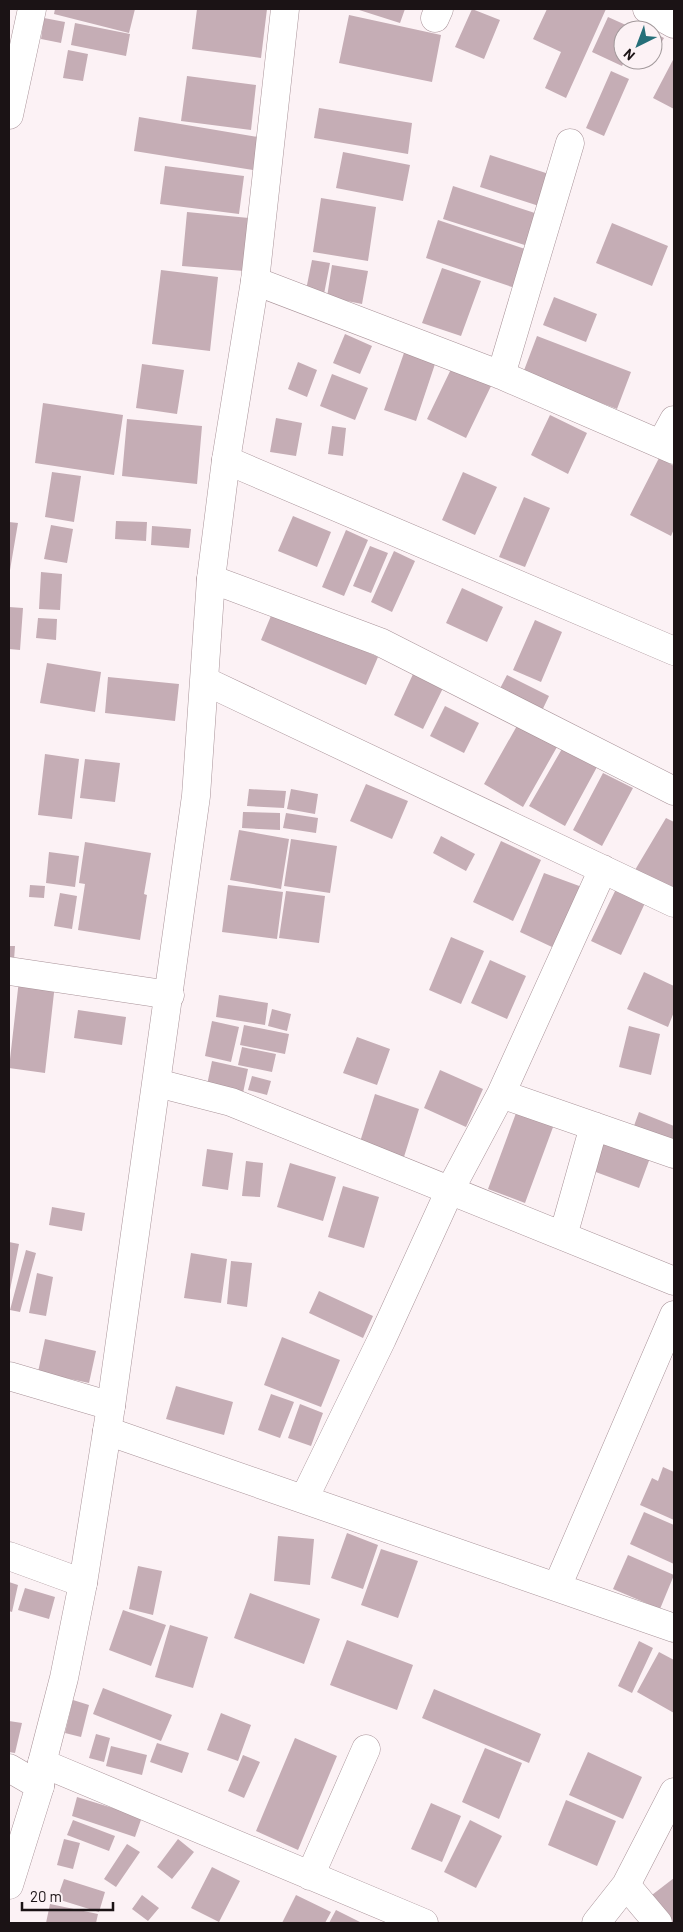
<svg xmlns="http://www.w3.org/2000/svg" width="683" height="1932" font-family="Barlow,sans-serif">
<rect width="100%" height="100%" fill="#fcf2f5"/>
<path fill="#c5adb5" d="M55,9H135L129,33L54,14Z
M197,9H267L261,58L192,49Z
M356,9H405L400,23Z
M472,9L500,20L484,59L455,47Z
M547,9H606L566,98L545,88L561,52L533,39Z
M349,15L441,35L432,82L339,63Z
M608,17L637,30H623V60H625L622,66L592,52Z
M44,18L65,22L61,43L41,39Z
M75,23L130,34L126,56L71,45Z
M653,32L664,38L653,57Z
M68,50L88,54L83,81L63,78Z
M674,58V109L653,98Z
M611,71L629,79L604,136L586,128Z
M187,76L256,85L251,130L181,121Z
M319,108L412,123L408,154L314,138Z
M139,117L258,137L253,170L134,151Z
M343,152L410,165L403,201L336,188Z
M490,155L549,174L539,206L480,187Z
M165,166L244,176L239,214L160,204Z
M453,186L541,215L531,247L443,219Z
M321,198L376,207L368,261L313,252Z
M187,212L249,218L244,271L182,266Z
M438,220L528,250L515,288L426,258Z
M612,223L668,246L652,286L596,263Z
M312,260L330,263L324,294L306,290Z
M332,265L368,271L362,304L327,297Z
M442,268L481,281L461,336L422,323Z
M161,270L218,277L210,351L152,344Z
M554,297L597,314L586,342L543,325Z
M345,334L372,346L360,374L333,363Z
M537,336L631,372L617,409L523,373Z
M405,350L436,361L416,421L384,410Z
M298,362L317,370L307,397L288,389Z
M142,364L184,370L177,414L136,408Z
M453,365L492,384L466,438L427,419Z
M332,374L368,388L355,420L320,406Z
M43,403L123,415L114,475L35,463Z
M550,415L587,433L568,474L531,455Z
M276,418L302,423L296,456L270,452Z
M127,419L202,426L197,484L122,476Z
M332,426L346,428L343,456L328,454Z
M659,458L674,466V529L671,536L630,515Z
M52,472L81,476L74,522L45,517Z
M463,472L497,487L475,535L442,520Z
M524,497L550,508L525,567L499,557Z
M293,516L331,532L317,567L278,551Z
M116,521L147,522L146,541L115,539Z
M9,522L18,523L10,570H9Z
M51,525L73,529L67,563L44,559Z
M152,526L191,529L189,548L151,545Z
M346,530L368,540L344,596L322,587Z
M370,546L388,553L371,593L353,586Z
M394,551L415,561L392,612L371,602Z
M41,572L62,574L60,610L39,609Z
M462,588L503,607L487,642L446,623Z
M9,607L23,608L20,650L9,649Z
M273,611L378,657L366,685L261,640Z
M38,618L57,619L56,640L36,638Z
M535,620L562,632L541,682L513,670Z
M47,663L101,672L95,712L40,703Z
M414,672L444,686L423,729L394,715Z
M507,675L549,696L538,719L495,698Z
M108,677L179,684L175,721L105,713Z
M445,706L479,723L464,753L430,736Z
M518,724L557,747L523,807L484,784Z
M563,747L597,767L565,826L529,806Z
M45,754L79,759L72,819L38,815Z
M85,759L120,763L115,802L80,798Z
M603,773L633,788L602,846L573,830Z
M366,784L408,801L392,839L350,821Z
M249,789L286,791L284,808L247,806Z
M291,789L318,794L315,814L287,809Z
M243,812L280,813V830L242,828Z
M286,813L318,818L316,833L283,828Z
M666,818L674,822V891L635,870Z
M239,830L289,839L281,889L230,880Z
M441,836L475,854L466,871L433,853Z
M291,839L337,846L330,893L284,886Z
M501,841L541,860L513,921L473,902Z
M85,842L151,853L144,894L147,895L140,940L78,930L85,884L79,883Z
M49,852L79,856L75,887L46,883Z
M544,873L582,887L552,947L520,932Z
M30,885L45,886L44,898L29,897Z
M228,885L283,892L277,939L222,932Z
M616,889L645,903L621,955L591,941Z
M286,891L325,896L319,943L279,938Z
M60,893L77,896L72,929L54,926Z
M451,937L484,951L461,1004L429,990Z
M9,946H15L14,960L9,959Z
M490,960L526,976L507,1019L471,1003Z
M644,972L674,986V1012L668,1027L627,1009Z
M19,980L55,984L45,1073L9,1068Z
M219,995L268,1003L265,1025L216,1017Z
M272,1009L291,1014L287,1031L268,1026Z
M78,1010L126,1017L122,1045L74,1038Z
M212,1021L239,1027L231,1062L205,1056Z
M244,1025L289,1034L285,1054L240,1045Z
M629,1026L660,1034L651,1075L619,1067Z
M357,1037L390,1049L377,1085L343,1073Z
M242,1047L276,1054L272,1072L238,1065Z
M212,1061L248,1069L243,1093L207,1085Z
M440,1070L483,1089L466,1127L424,1108Z
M252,1076L271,1081L267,1095L248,1090Z
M375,1094L419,1109L403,1160L359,1145Z
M519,1105L556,1119L525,1203L488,1189Z
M639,1112L674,1126V1151L631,1134Z
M603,1141L650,1158L639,1188L593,1171Z
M207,1149L233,1153L228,1190L202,1186Z
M246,1161L263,1163L260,1197L242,1196Z
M290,1163L336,1177L323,1221L277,1207Z
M343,1186L379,1197L364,1248L328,1237Z
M52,1207L85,1213L82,1231L49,1225Z
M9,1242L19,1244L10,1290H9Z
M26,1250L36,1253L20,1312L10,1310Z
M191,1253L227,1259L221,1303L184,1298Z
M231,1261L252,1263L247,1307L227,1304Z
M37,1273L53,1277L46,1316L29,1313Z
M319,1291L373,1316L363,1338L309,1313Z
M282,1337L340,1360L321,1407L264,1385Z
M45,1339L96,1351L89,1383L38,1372Z
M176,1386L233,1402L224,1435L166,1419Z
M271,1394L294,1402L280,1438L258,1430Z
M300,1404L323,1413L311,1446L288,1438Z
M663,1467L674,1472V1520L640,1505L652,1478L658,1481Z
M644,1512L674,1525V1564L630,1544Z
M347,1533L378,1545L363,1589L331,1578Z
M278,1536L314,1539L310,1585L274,1581Z
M381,1549L418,1561L398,1618L361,1605Z
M628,1555L674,1575L660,1609L613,1589Z
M138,1566L162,1571L153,1615L129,1609Z
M9,1582L18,1585L12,1612L9,1611Z
M25,1588L55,1597L49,1619L18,1610Z
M250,1593L320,1619L304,1664L234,1638Z
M123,1610L166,1625L151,1666L109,1650Z
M170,1625L208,1637L193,1688L155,1677Z
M347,1640L413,1665L397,1710L330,1685Z
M639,1641L653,1648L632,1693L618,1686Z
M659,1652L674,1660V1713L637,1692Z
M103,1688L172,1715L161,1741L93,1714Z
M434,1689L541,1734L529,1763L422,1718Z
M73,1700L89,1705L81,1737L65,1733Z
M221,1713L251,1725L238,1761L207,1750Z
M9,1721L22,1723L15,1753L9,1752Z
M96,1734L110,1738L104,1762L89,1758Z
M295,1738L337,1756L298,1850L256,1831Z
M157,1743L189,1753L182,1773L150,1762Z
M111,1746L147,1755L142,1775L106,1766Z
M485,1748L522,1763L499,1819L462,1802Z
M588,1752L642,1777L623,1819L569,1795Z
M243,1755L260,1762L244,1798L228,1791Z
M77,1797L142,1817L135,1837L72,1816Z
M566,1800L616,1821L597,1866L548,1845Z
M431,1803L461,1816L442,1862L411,1849Z
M73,1820L115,1836L109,1851L67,1835Z
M470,1820L502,1836L476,1888L444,1872Z
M64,1839L80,1843L73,1869L57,1865Z
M178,1839L194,1852L172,1879L157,1867Z
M127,1844L140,1852L116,1887L104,1879Z
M212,1867L240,1881L219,1922L191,1908Z
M674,1878V1923H668L648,1898Z
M64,1879L105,1892L99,1912L57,1899Z
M142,1895L159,1908L148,1921L132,1909Z
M296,1895L331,1912L325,1923H282Z
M50,1904L98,1914L96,1923H46Z
M336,1910L362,1923H329Z"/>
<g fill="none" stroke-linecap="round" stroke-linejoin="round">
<defs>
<path id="minor" d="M647,9L674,24
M435,18L439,9
M9,115L32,9
M255,281L501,375L674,450
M501,375L570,143
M661,444L674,420
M226,460L674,651
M211,579L380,642L674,791
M205,681L674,903
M9,971L170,995
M157,1083L231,1102L674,1281
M501,1094L674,1154
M563,1236L594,1126
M9,1376L111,1406
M107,1431L674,1628
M304,1499L382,1339L450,1190L501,1094L603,869
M9,1556L83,1583
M557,1587L674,1315
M42,1763L424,1923
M9,1768L40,1786
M310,1876L366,1749
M626,1885L658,1923
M596,1923L626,1885L674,1792"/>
<path id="tertiary" d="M9,1885L40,1786L42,1763L64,1678L83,1583L111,1406L196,796L211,579L226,460L255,281L285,9"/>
</defs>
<use href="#minor" stroke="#a99399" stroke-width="29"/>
<use href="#tertiary" stroke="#a99399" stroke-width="29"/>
<use href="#minor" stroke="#fff" stroke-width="28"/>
<use href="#tertiary" stroke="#fff" stroke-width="28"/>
</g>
<rect width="683" height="1932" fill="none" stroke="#1b1315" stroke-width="20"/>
<g transform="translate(638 45) rotate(222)"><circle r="24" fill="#fcf2f5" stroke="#a2999b"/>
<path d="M0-4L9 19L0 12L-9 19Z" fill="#266f79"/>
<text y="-8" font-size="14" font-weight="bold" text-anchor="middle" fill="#1b1315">N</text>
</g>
<path d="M22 1902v8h91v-8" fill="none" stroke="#1b1315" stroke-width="2.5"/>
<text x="30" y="1902" font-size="15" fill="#1b1315" stroke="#fcf2f5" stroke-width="4" paint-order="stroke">20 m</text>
</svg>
